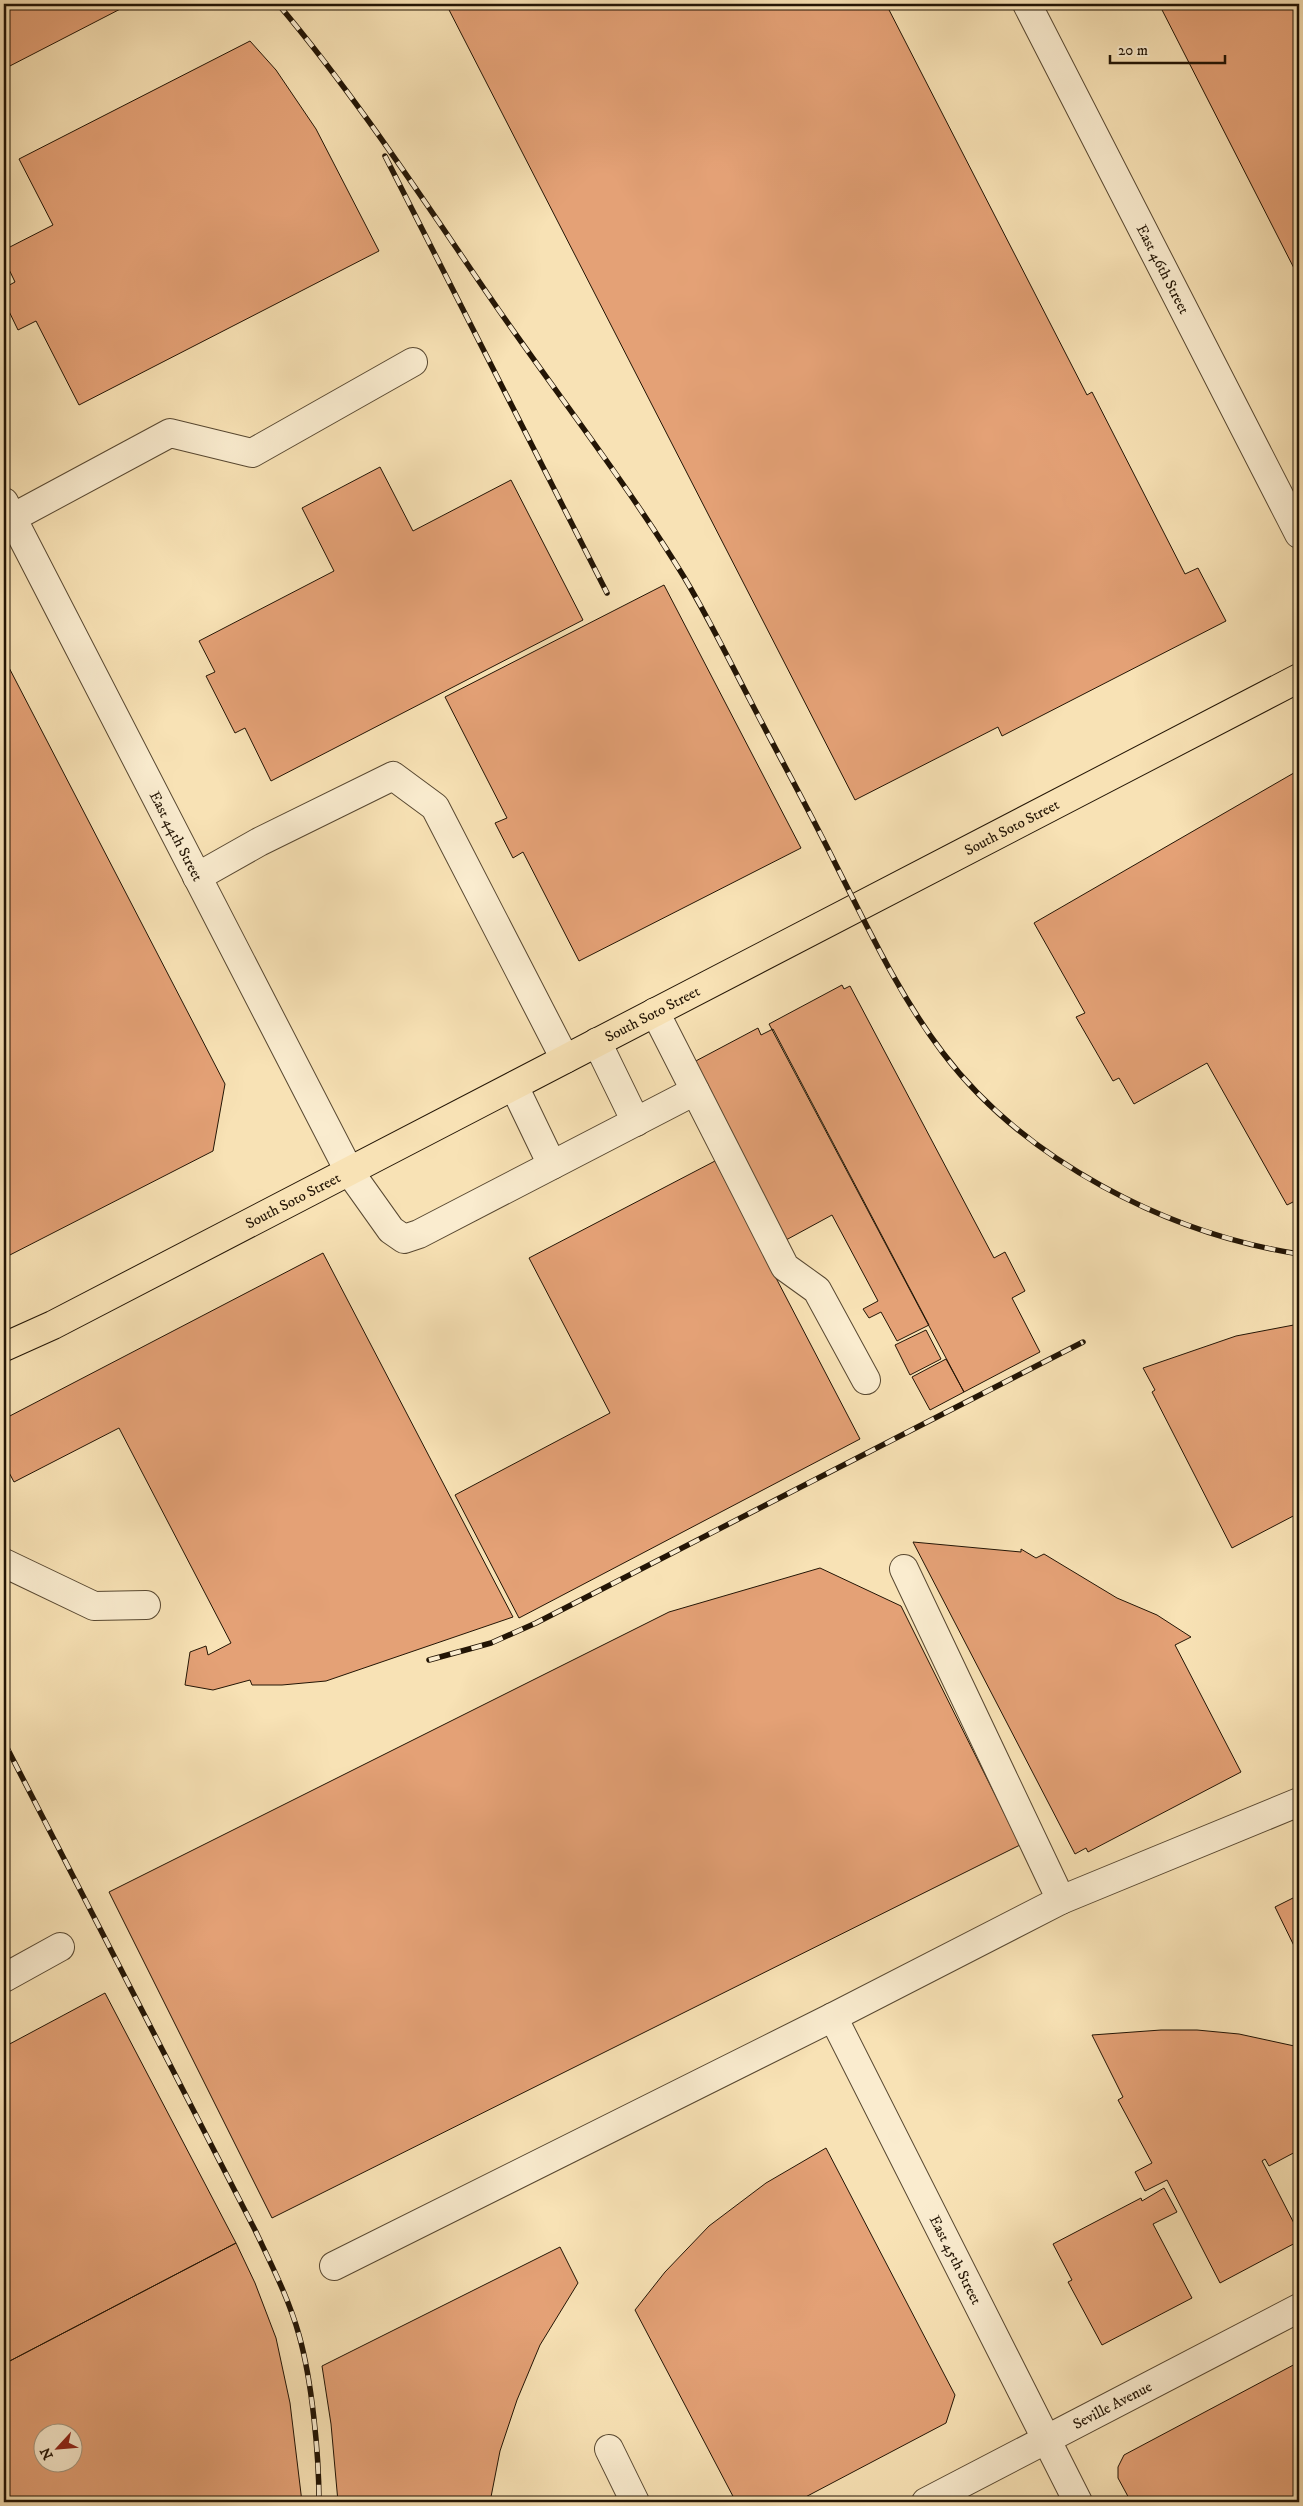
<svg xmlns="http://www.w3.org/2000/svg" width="1303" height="2506" font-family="'IM FELL DW Pica',serif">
<rect width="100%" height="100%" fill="#f8e2b5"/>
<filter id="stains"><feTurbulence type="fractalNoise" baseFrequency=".004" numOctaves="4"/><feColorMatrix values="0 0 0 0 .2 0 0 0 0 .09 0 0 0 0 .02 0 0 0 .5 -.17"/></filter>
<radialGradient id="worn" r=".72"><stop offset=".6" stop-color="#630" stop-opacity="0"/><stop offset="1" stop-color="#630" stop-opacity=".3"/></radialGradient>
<path fill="#e4a176" stroke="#231505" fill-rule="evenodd" d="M4,4H130L4,69Z
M446,4H886L1087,395L1092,392L1185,574L1198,568L1226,621L1002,736L998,727L855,800Z
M1159,4H1299V278Z
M250,41L276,70L316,129L379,251L79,405L36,321L18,330L4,301V288L15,282L4,259V250L53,225L19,159Z
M380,467L413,531L511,480L583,620L271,781L245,728L235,733L206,676L215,672L199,641L334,571L302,508Z
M664,585L801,848L579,961L523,852L513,858L495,823L507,818L445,697Z
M4,658L225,1084L213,1151L4,1258Z
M1299,770V1199L1287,1205L1207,1063L1134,1104L1119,1078L1113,1081L1076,1017L1085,1013L1034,923Z
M842,985L844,989L850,986L994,1258L1005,1252L1025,1291L1012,1298L1040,1352L964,1392L769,1024Z
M758,1028L761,1035L773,1029L929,1325L897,1341L881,1312L869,1318L863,1309L878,1301L832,1215L786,1240L692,1063Z
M715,1161L860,1439L519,1618L455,1495L610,1413L529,1258Z
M323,1253L513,1617L326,1681L282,1685H252L250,1680L213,1690L185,1685L190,1652L206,1646L208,1655L231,1643L119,1428L14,1482L4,1463V1419Z
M1299,1324V1513L1232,1548L1152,1392L1155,1390L1143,1368L1236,1336Z
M926,1330L941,1359L910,1375L895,1345Z
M946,1359L964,1392L930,1410L912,1377Z
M913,1542L1021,1552V1549L1036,1558L1044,1554L1117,1598L1157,1615L1191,1637L1175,1645L1241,1772L1088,1852L1086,1848L1075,1854Z
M820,1568L901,1606L1020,1845L272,2218L109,1892L669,1612Z
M1299,1895V1956L1275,1907Z
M105,1993L236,2243L4,2364V2047Z
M1161,2030H1197L1239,2034L1299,2047V2150L1269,2166L1265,2159L1262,2161L1299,2233V2241L1220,2283L1167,2180L1145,2191L1135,2172L1152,2163L1118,2100L1123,2097L1092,2035Z
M826,2148L955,2395L946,2423L796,2502H736L635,2310L665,2272L709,2226L766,2183Z
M1164,2188L1177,2212L1153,2224L1192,2298L1102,2345L1068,2282L1072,2280L1053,2244L1141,2198L1142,2201Z
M236,2243L255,2283L276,2338L290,2403L302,2502H4V2364ZM42,2434H72V2464H42Z
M560,2247L578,2283L540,2345L517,2400L500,2451L490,2502H338L331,2424L322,2366Z
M1299,2362V2502H1131L1118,2478V2467L1124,2455Z"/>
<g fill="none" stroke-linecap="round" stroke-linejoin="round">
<defs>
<g id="minor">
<path id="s1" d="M1027,4L1299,534"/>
<path id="s2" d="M4,502L349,1171L391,1230L404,1239L419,1234L695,1091"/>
<path d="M12,518L170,433L252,453L413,362"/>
<path d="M197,877L259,842L393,776L435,807L565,1059"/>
<path d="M655,1012L785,1267L817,1290L866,1380"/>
<path d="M597,1042L636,1122"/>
<path d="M514,1086L552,1165"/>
<path d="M4,1563L94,1606L146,1605"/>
<path d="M904,1569L1061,1900"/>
<path d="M4,1978L60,1947"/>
<path id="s3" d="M833,2017L1078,2502"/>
<path d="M334,2266L833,2017L1061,1900L1299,1802"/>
<path d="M609,2449L635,2502"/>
<path id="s4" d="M926,2502L1299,2308"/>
</g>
<g id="major">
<path id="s5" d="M4,1347L53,1325L1299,678"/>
</g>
</defs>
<use href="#minor" stroke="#584831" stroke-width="30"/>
<use href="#major" stroke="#231505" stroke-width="30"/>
<use href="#minor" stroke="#faeccf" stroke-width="28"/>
<use href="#major" stroke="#f8e2b5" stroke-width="28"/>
<defs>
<path id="rail" d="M278,4C359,100 427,206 498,309C560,398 627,484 684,577C708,617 729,660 751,702C779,756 809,810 836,865C869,930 899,995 943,1053C1024,1160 1168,1234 1299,1254
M385,156L607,593
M429,1660L491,1643L536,1623L1083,1342
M4,1742L255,2230C271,2264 289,2299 299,2335C312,2381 319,2454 319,2502"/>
</defs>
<use href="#rail" stroke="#231505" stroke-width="5.5"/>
<use href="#rail" stroke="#faeccf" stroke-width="4" stroke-dasharray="11" stroke-linecap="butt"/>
</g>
<g text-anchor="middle" stroke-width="4" stroke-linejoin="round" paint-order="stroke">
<g font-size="15" fill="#231505" stroke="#faeccf">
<text dy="5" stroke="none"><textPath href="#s1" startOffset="298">East 46th Street</textPath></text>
<text dy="5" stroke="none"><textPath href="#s5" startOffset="1134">South Soto Street</textPath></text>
<text dy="5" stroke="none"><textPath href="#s2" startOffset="376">East 44th Street</textPath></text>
<text dy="5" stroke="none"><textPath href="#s5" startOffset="729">South Soto Street</textPath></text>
<text dy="5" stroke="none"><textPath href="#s5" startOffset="324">South Soto Street</textPath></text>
<text dy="5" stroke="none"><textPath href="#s3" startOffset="272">East 45th Street</textPath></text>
<text dy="5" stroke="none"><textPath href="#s4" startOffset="210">Seville Avenue</textPath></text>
</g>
</g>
<rect width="1303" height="2506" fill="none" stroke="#f8e2b5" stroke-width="20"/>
<rect x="5" y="5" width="1293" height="2496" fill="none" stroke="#231505" stroke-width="2.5"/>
<rect x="10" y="10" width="1283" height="2486" fill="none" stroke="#231505"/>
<g transform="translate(58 2448) rotate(244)"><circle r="24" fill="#faeccf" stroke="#a4967e"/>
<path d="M0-4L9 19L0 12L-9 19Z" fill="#8f2418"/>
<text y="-8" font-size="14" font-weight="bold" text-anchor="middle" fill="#231505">N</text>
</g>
<path d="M1110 55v8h115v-8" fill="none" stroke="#231505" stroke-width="2.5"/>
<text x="1118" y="55" font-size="15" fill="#231505" stroke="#faeccf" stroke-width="4" paint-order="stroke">20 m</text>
<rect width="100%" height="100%" filter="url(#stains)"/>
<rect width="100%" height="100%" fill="url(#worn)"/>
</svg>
